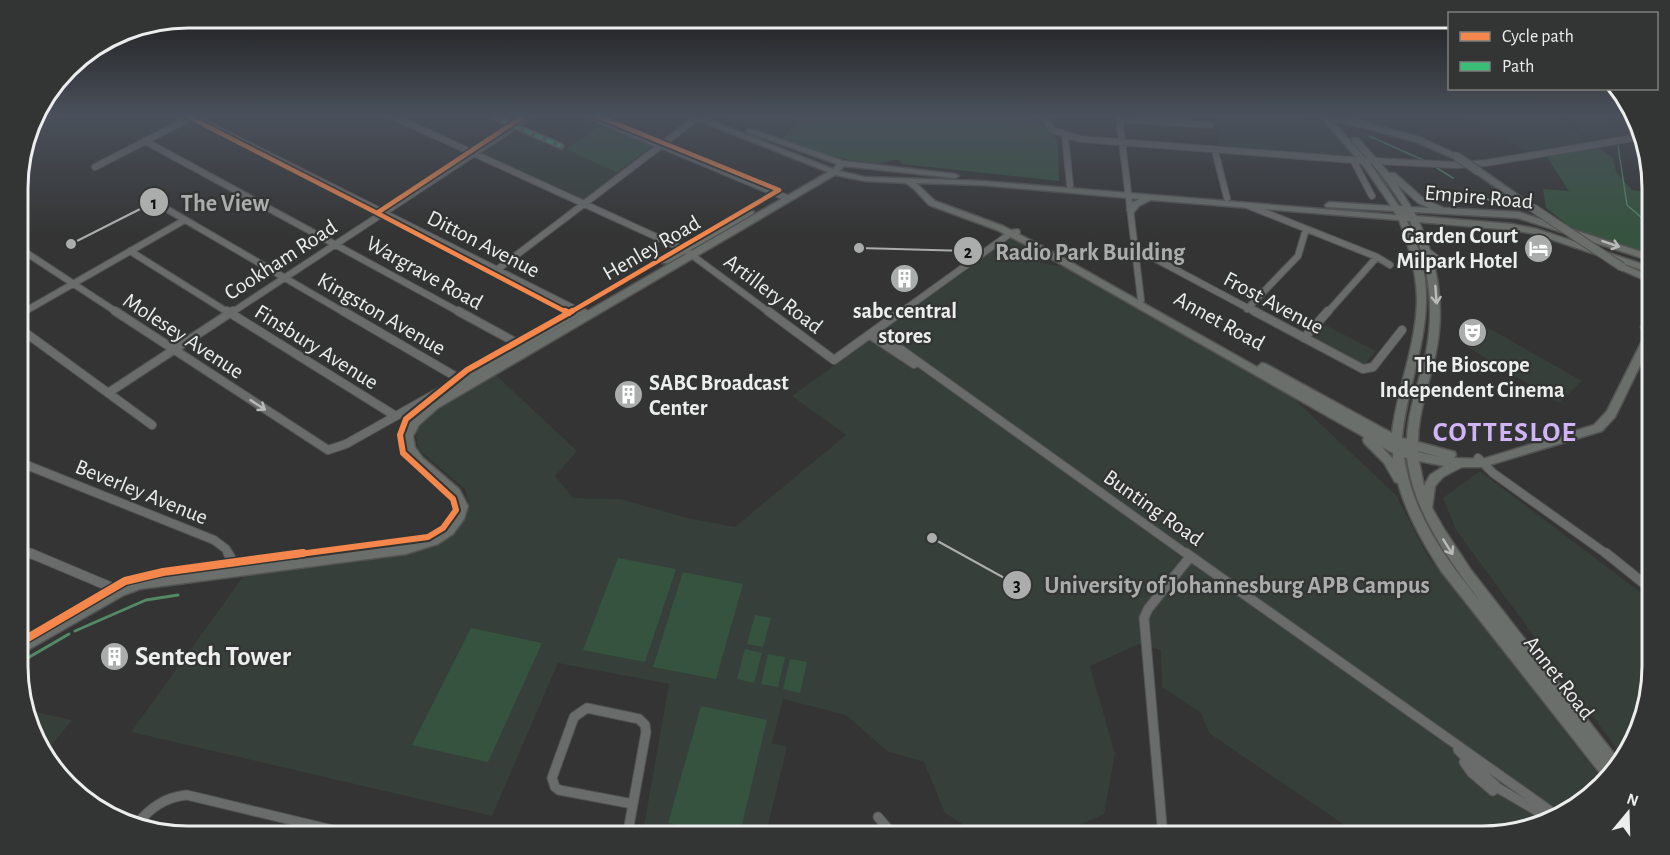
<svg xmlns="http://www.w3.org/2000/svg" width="1670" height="855" font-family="'Alegreya Sans',sans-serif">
<rect width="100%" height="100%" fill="#333433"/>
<path fill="#373f3a" d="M717,116H800L783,139Z
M1214,116H1292L1328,126L1353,156L1352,158L1220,148Z
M1457,116H1558L1587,142L1527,151Z
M1564,116H1609L1617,137L1593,141Z
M592,118L659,144L585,203L473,153L515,127L554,144Z
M1014,236L1032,246L1034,258L1042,263L1071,269L1292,397L1396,495L1427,555L1602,779L1576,809L1493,837H1362L1209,733L1201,713L1162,687L1161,650L1139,644L1090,666L1115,754L1104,814L1053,837H983L945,813L924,762L887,751L846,715L783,699L772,743L787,747L765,837H642L669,684L558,663L492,816L131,732L245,574L429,547L463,521L469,504L465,489L419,450L416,437L417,430L429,415L460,395L496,375L577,451L555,476L573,498L620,499L687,518L735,527L846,435L792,396Z
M1469,317L1582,381L1559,403L1460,342L1459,325Z
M1325,325L1376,351L1364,365L1313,338Z
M1480,471L1652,601V667L1634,742L1622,756L1456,530L1443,498Z
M27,710L72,720L44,755Z"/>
<path fill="#36533f" d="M800,116H1032L1058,140L1059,181L902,164L899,160C891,159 888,163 881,163C846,163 815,150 783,139Z
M603,124L653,145L617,172L566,149Z
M1598,147L1613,158L1616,172L1632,190L1651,193V254L1570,227L1546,208L1543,189L1569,191L1547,157Z
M618,558L676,569L645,662L583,650Z
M683,572L743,584L716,679L653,667Z
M755,615L771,618L763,647L747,644Z
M471,628L542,643L488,762L412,745Z
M745,649L762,653L754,683L737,679Z
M768,654L785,657L778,687L761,684Z
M790,659L807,662L800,693L783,689Z
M701,706L767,720L739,837L668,823Z"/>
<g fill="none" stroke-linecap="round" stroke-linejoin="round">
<path stroke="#538965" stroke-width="1.5" d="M1369,136L1423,160
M1618,146L1627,205L1651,226
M1437,168L1453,178
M1484,197L1499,206"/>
<path stroke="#538965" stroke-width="3" d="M75,631L146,600L178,595
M19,663L69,634"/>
<defs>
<path id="street-far2" d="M392,116L685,250L770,313
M491,116L561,146
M588,116L659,145
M1043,116L1052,130L1080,139L1353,160L1457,165L1486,163L1640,137
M1119,116L1141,300L1139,304
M193,117L583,313
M1119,119L1211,125
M1065,136L1070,185
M1629,139L1637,130
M145,141L461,313
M663,144L699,116
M663,146L787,198
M1215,151L1227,198
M1353,160L1372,196
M95,167L192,117
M153,201L345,313
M1249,206L1377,257L1390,265
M19,248L118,313
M1135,248L1257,313
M130,251L229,313
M1428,252L1446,265
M498,269L659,147
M1247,309L1298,256L1306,229
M22,313L183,221
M231,313L531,116
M900,313L1011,233L1017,232
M1327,313L1377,257"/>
<path id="street-far1" d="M115,311L328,450L346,444L451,385
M227,311L394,415
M343,311L465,382
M458,311L526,348
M580,311L588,315
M768,311L834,360L902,311
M1254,311L1363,369L1373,367L1402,330
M19,314L24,311
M19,328L152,425
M875,331L1188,555
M870,335L914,364
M1304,338L1328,311
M108,393L233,311
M1478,458L1493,473L1608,555
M19,462L214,540L226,549L229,555
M19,549L33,555"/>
<path id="street" d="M30,553L120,591
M228,553L238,571
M1186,553L1556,815
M1606,553L1652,590
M587,708L639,719L645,725L646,732L633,804L559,790L555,787L552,778L574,717Z
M1458,750L1498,788L1549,818
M1464,762L1471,772L1493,791
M878,817L895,837
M136,825C150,808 165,797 187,795L362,837
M627,837L633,804
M1163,837L1144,618L1148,609L1190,557"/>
<path id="secondary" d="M687,116H699L833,169L837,164L747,132L748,130H754L843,161L955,174L959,176L955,178L844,166L839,171L865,177L982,181L1396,215L1394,211L1326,207L1325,205L1329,202L1391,206L1364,167L1320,116H1328L1370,163L1399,206H1403C1388,182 1372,162 1352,142V138H1358L1389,173H1395L1424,199L1444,208L1519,212L1651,255V261L1518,218L1414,212L1416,216L1512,224L1537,229L1651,267V273L1535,234L1512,230L1419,222C1438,263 1445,307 1436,352C1430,382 1418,411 1418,442L1455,452L1456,455L1454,458L1483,459L1594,425L1607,411L1646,333L1641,327L1643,325L1651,322V343L1615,417L1602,431L1483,467H1462L1454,471L1443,477L1435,486L1432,508L1444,529L1471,570L1619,760L1603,777L1441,571C1423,543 1407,515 1398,483L1395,482L1384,463L1364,443L1363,440L1364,437L1036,250L997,230L929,205L914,189L906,183L865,181L835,175L438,408L419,425L413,436L415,447L422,457L459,489L468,506L464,519L453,534L438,544L406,554L140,589L124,595L19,655V642L116,587L140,579L406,544C430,539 450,532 456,506C452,497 447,490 439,484C424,470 393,453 406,429C414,413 428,403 443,395L442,392L443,389L458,376L574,311H580L582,313L580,315L465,382L828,172ZM916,183L982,185L1140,199L1133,202L1127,210L1131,213L1134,212L1139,206L1151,200L1399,220C1409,246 1417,273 1417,301C1416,346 1397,389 1392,433L1266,364L1262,363L1257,367L1042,246L1003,226L935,201ZM1397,184L1418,203L1429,208L1411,207ZM1407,221H1410C1429,263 1435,308 1426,353C1419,382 1408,410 1407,439L1402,438C1406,392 1425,348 1426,302C1427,273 1419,247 1407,221ZM1382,447L1393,453V459ZM1418,451L1440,457L1418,452ZM1404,457L1407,458C1414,514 1450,561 1482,604C1446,559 1413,516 1404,457ZM1419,461L1444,466L1430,475L1424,486Z
M1358,122H1364L1422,138L1460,156L1459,158H1453L1416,142L1358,126Z
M1475,169H1481L1537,208L1533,211L1530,210L1475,173Z
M750,209L754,212L753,214L668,263H662L661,261Z
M1622,264L1651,276V283L1619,269L1617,267L1619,265Z"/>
<path id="primary" d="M187,116H200L196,119Z"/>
</defs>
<use href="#street-far2" stroke="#525352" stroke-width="8"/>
<use href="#street-far1" stroke="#525352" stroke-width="10"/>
<use href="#street" stroke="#525352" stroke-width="11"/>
<use href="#secondary" stroke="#525352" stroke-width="3"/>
<use href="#primary" stroke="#525352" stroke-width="2"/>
<use href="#street-far2" stroke="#6a6c6b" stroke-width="6"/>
<use href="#street-far1" stroke="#6a6c6b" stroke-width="8"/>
<use href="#street" stroke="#6a6c6b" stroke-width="9"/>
<use href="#secondary" fill="#6a6f6b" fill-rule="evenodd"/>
<use href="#primary" fill="#69716c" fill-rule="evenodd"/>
<defs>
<path id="secondary-bridge" d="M1330,116L1361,124
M1456,156L1478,171
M1533,208L1622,267"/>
</defs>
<use href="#secondary-bridge" stroke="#525352" stroke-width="10" stroke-linecap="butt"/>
<use href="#secondary-bridge" stroke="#6a6f6b" stroke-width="8"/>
<path stroke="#3abd76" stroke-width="4" stroke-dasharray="8 4" stroke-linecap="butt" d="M491,116L561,146"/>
<defs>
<path id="cycleway-far2" d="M187,116L377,213
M524,116L377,213L568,313
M597,116L779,190
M569,313L779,190"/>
<path id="cycleway-far1" d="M565,311L569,313
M292,555L428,537L443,528L456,510L453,499L403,453L400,435L406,419L467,370L572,311"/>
<path id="cycleway" d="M19,643L125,581L163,572L303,553"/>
</defs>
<use href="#cycleway-far2" stroke="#323533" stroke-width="8"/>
<use href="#cycleway-far1" stroke="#323533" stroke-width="10"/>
<use href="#cycleway" stroke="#323533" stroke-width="11"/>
<use href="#cycleway-far2" stroke="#f5874c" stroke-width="4.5"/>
<use href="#cycleway-far1" stroke="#f5874c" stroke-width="6"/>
<use href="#cycleway" stroke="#f5874c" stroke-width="8"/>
</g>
<defs><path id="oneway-shaft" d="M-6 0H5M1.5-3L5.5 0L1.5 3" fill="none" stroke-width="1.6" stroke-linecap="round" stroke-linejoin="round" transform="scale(1.5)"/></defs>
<g stroke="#b8bbb9">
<use href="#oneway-shaft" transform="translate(1611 244) rotate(19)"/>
<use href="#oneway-shaft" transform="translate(1436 295) rotate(86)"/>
<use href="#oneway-shaft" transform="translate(1448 547) rotate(58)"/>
</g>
<use stroke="#b8bab9" href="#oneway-shaft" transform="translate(258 405) rotate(33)"/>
<linearGradient id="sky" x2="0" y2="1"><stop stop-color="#1c1d1c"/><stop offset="0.49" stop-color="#4a505b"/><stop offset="1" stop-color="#4a505b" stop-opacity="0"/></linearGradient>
<rect width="1670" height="236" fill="url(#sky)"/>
<defs>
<symbol id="hotel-disc" viewBox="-11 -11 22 22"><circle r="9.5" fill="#abadac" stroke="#323533"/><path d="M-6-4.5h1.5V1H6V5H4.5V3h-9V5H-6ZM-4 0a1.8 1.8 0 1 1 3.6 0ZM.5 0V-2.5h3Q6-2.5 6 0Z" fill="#fff"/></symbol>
<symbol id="building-disc" viewBox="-11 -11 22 22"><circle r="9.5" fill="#abadac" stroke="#323533"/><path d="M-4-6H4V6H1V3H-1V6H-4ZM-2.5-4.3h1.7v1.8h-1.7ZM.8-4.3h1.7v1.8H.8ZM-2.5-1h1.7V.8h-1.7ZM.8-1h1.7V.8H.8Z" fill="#fff"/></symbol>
<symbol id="theatre-disc" viewBox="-11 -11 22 22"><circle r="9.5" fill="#abadac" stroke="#323533"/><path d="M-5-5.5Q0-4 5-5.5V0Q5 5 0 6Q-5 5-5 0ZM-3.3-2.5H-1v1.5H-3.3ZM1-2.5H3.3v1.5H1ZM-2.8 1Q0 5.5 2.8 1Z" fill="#fff"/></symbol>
</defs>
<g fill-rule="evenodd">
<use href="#hotel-disc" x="1522" y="232" width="33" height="33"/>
<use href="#building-disc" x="888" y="262" width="33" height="33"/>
<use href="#theatre-disc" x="1456" y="316" width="33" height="33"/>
<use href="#building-disc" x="612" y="378" width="33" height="33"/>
<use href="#building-disc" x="98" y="640" width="33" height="33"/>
</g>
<g text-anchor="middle" stroke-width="4.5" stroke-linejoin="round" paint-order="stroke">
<g font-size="22" fill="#eceeed" stroke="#323533">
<text transform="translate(1479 196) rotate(5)" y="8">Empire Road</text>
<text transform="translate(484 243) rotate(27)" y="8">Ditton Avenue</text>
<text transform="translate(651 247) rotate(-30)" y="8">Henley Road</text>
<text transform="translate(280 259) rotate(-33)" y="8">Cookham Road</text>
<text transform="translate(425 272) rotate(29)" y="8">Wargrave Road</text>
<text transform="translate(774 293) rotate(37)" y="8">Artillery Road</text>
<text transform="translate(1274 302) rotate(28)" y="8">Frost Avenue</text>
<text transform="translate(382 313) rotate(30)" y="8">Kingston Avenue</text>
<text transform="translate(1220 320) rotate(29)" y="8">Annet Road</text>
<text transform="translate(184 335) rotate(33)" y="8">Molesey Avenue</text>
<text transform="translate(317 346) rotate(32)" y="8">Finsbury Avenue</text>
<text transform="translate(142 491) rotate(22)" y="8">Beverley Avenue</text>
<text transform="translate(1154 507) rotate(35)" y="8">Bunting Road</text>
<text transform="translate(1560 677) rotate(52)" y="8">Annet Road</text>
</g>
<g font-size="22" font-weight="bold" fill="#eceeed" stroke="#323533">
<text x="1518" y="243" text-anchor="end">Garden Court<tspan x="1518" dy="25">Milpark Hotel</tspan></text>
<text x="905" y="318">sabc central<tspan x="905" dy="25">stores</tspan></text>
<text x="1472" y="372">The Bioscope<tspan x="1472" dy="25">Independent Cinema</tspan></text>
<text x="649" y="390" text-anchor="start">SABC Broadcast<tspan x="649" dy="25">Center</tspan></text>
</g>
<g font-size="27" font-weight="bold" fill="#eceeed" stroke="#323533" text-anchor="start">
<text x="135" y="665">Sentech Tower</text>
</g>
<g font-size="28" font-weight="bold" letter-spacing="1.5" fill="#d1b3f8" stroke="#323533">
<text x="1505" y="441">COTTESLOE</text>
</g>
</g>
<path d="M0 0H1670V855H0ZM188 28H1482A160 160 0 0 1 1642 188V666A160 160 0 0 1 1482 826H188A160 160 0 0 1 28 666V188A160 160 0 0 1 188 28Z" fill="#323533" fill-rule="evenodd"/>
<path fill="none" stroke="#eceeed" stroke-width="3" d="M188 28H1482A160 160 0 0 1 1642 188V666A160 160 0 0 1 1482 826H188A160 160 0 0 1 28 666V188A160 160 0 0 1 188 28Z"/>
<path fill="none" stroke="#abadac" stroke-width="2" d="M71 244L154 202M859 248L968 251M932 538L1017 585"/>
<g fill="#abadac" stroke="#323533" stroke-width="2">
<circle cx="71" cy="244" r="6"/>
<circle cx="859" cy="248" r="6"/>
<circle cx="932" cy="538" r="6"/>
<circle cx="154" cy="202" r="15"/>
<circle cx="968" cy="251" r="15"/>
<circle cx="1017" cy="585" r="15"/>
</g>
<g font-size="18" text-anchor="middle" font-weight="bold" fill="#111">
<text x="154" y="209">1</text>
<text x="968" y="258">2</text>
<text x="1017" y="591">3</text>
</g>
<g font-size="24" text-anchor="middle" font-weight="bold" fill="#abadac" stroke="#323533" stroke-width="4.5" stroke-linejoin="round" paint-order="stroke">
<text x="225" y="211">The View</text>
<text x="1090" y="260">Radio Park Building</text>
<text x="1237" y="593">University of Johannesburg APB Campus</text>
</g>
<rect x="1448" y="12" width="210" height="78" fill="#323533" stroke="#7c7f7d" stroke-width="1.5"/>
<rect x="1460" y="32" width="30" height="9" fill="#f5874c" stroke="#7c7f7d" stroke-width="1.5"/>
<text x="1502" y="42" font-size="18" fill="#eceeed">Cycle path</text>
<rect x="1460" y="62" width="30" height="9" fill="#3abd76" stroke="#7c7f7d" stroke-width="1.5"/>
<text x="1502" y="72" font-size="18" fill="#eceeed">Path</text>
<g transform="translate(1628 813) rotate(19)" stroke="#323533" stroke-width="4.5" paint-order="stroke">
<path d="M0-4.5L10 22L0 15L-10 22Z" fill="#eceeed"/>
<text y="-9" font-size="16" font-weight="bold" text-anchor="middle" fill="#eceeed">N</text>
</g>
</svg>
